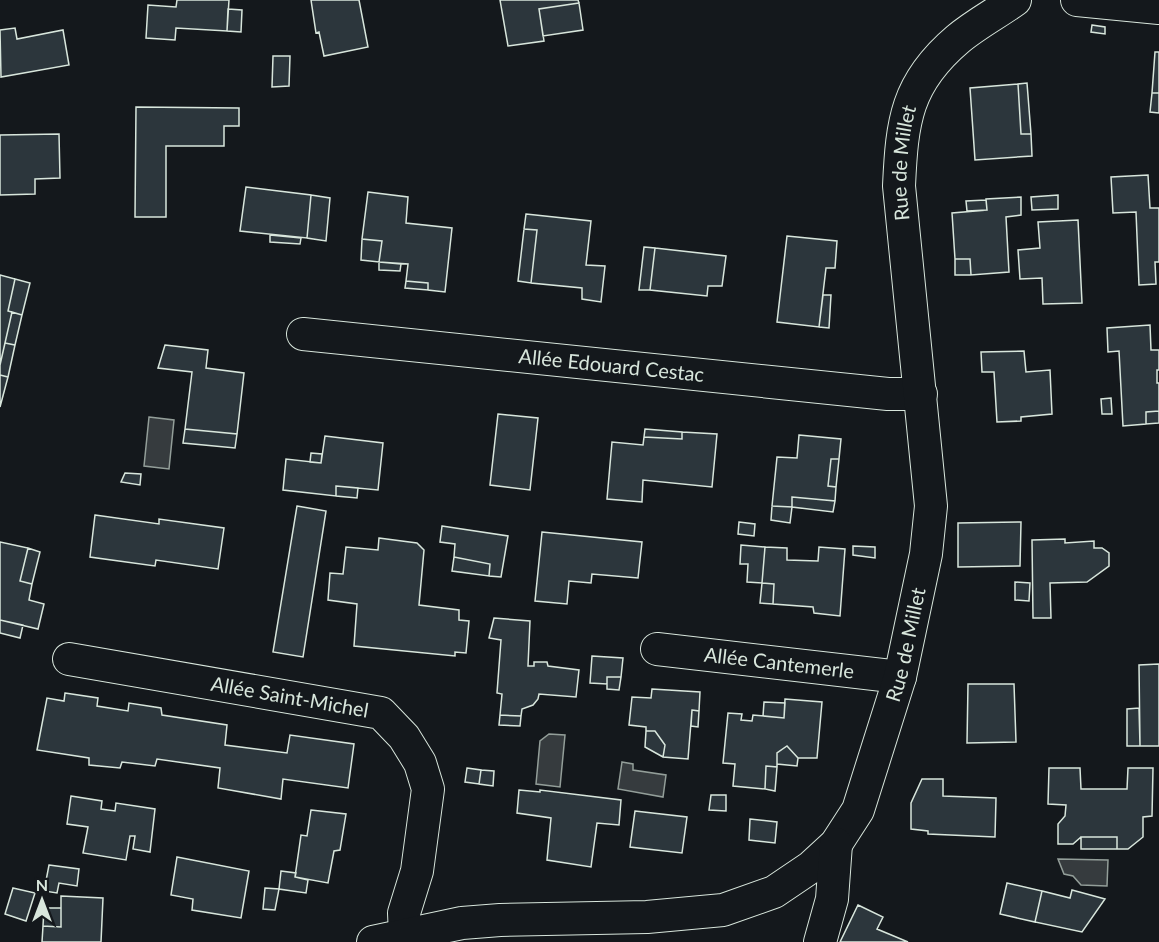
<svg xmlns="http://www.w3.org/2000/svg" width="1159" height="942" font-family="Lato,sans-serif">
<rect width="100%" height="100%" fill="#14181c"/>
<path fill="#363b3e" stroke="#939e99" stroke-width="1.5" d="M149,417L174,420L169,469L144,466Z
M549,734L565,735L560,787L536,784L540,741Z
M622,762L633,764V770L666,775L663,797L618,789Z
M1058,859L1108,860L1107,886L1081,885L1073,876L1064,874Z"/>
<path fill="#2c363c" stroke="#d8e6dc" stroke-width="1.5" d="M177,0H229L227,31L176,28L175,40L146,38L148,5L176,7Z
M311,0H359L368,47L324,56L319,32L316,33Z
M500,0H578L579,3L539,9L544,41L508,46Z
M579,3L583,30L543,36L539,9Z
M228,9L242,10L241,32L227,31Z
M1092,25L1105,27V34L1091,32Z
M15,28L17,39L63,30L69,65L1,77L0,30Z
M1155,52H1159V93H1152Z
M273,56H290L289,86L272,87Z
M1027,83L1031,134H1021L1018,84Z
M1018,84L1021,134H1031L1032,156L975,160L970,88Z
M1152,93H1159V113L1150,112Z
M136,107L239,108V126H224V146H166V217H135Z
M59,134L60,178L35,179V194L0,195V135Z
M1148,175L1150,208H1159V262H1155L1156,284L1139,285L1136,212L1113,213L1111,177Z
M246,187L311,195L307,238L240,231Z
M368,192L408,197L406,223L452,228L445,292L428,290V283L406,281L408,264L379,262L382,241L362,239Z
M311,195L330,198L326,241L307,238Z
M1058,195V209L1032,210L1031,197Z
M1021,197V215L1006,217L1009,272L971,275L970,259H955L952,213L987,210L986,199Z
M986,200L987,210L967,211L966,201Z
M526,214L591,221L586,265L605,266L601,302L582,299V288L531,283L537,230L524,229Z
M1078,220L1082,303L1043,304L1042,278L1020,279L1018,250L1040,248L1038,222Z
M524,229L537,230L531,283L518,281Z
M270,235L301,238L300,244L270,242Z
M787,236L837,241L835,268H826L819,327L777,322Z
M362,239L382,241L379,262L361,260Z
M644,247L655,248L650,290H639Z
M655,248L726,256L722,286H708L707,296L650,290Z
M955,259H970L971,275H955Z
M379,262L401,264L400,271L379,270Z
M0,275L15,279L8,311L12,312L0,365Z
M15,279L30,283L22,315L8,311Z
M406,281L428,283V290L405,288Z
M823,295H831L829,328L819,327Z
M12,312L22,315L15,345L5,343Z
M1150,325L1151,350H1159V370H1157V383H1159V411L1146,412V424L1123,426L1119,351L1108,352L1107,328Z
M5,343L15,345L8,377L0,375V365Z
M165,345L208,350L206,368L244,373L237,434L185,429L192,372L158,368Z
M1024,351L1026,372L1050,370L1052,414L1021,417V421L997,422L994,372H982L981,352Z
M0,375L8,377L0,407Z
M1111,398L1112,414H1102L1101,399Z
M1159,411V423L1146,424V412Z
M498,414L538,418L530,490L490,485Z
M185,429L237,434L235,448L183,443Z
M645,429L682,432V439L644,437Z
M682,432L717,434L712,487L643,480L642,502L607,499L612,442L643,445L644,437L682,439Z
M799,435L841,439L839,459H831L828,486L836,487L835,501L792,497V507L772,506L777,457L797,458Z
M325,436L383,443L378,490L336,486V496L283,490L286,459L321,463Z
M311,453L322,454L321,463L310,462Z
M831,459H839L836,487L828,486Z
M125,473L141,474L140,485L121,482Z
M336,486L358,488L357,498L336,496Z
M792,497L835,501L833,512L792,507Z
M297,506L326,511L303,657L273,652Z
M772,506L792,507L790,523L771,520Z
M95,515L159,524V519L224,528L218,569L156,560L155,566L90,557Z
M739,522L755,524L754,536L738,534Z
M1021,522L1020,566L958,567V523Z
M442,526L508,536L501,577L489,576L490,564L454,557L455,544L440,542Z
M542,532L642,542L638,578L592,574L591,583L569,581L567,604L535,601Z
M379,538L417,543L424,550L419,605L459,610V620L469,621L466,653L455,652V656L354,646L357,604L328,600L330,573L343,574L346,547L378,550Z
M1065,539V543L1094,541V548H1102L1109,553V566L1087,582L1050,583L1051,618H1033L1032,540Z
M0,542L28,548L20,581L32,584L29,600L44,604L38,629L0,620Z
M741,545L765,547L762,583L747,582L748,564H740Z
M853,546L875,547V558L853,555Z
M765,547L787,548V560L818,561L819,547L845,549L840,616L814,613L813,607L773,604L774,584L762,583Z
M28,548L40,552L32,584L20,581Z
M454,557L490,564L489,576L452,571Z
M1015,582L1030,583L1029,601L1015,600Z
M762,583L774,584L773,604L760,603Z
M494,618L530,621L528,666H534V662H547L548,666L579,670L576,697L539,694L538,699L533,705L522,709L521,716L500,715L502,694L497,693L501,640L489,638Z
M0,620L23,625L20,638L0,633Z
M592,656L623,658L621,677H607V684L590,683Z
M1159,664V746H1140L1139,665Z
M607,677H621L619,690L607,689Z
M968,684H1014L1016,742L967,743Z
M652,689L700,692L699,711L692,710L688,759L663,757L665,745L655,731H646V727L629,725L632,697L651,698Z
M65,693L98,698L97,706L128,711L129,703L161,708L162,715L227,725L225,745L287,753L290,735L354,744L348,788L283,779L281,799L218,788L220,768L157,759L155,766L122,762L120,768L89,765V758L37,750L47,698L64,701Z
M785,699L822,702L817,758H798L787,746L777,753V767L766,766L765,789L733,786L735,764L723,763L728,713L742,714L741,720L752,721L753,715L784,718Z
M764,702L785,703L784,718L763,716Z
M1139,708L1140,746H1127V709Z
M692,710L699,711L698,727L691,726Z
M500,715L521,716L520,726L499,725Z
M646,731H655L665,745L663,757L645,747Z
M787,746L798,758L797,766L777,764V753Z
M766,766L777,767L775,791L765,789Z
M467,768L481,770L479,784L465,782Z
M1049,768H1080L1081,789H1127L1128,768H1153L1152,816L1143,817V837L1128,849H1117V837H1081L1073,844H1058V824L1065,816L1066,805L1048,804Z
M481,770L494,771L493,786L479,784Z
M922,779H943V796L996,798L995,837L928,834V831L911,829V803Z
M519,790L540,792V790L621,800L619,825L597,823L591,867L547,860L551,818L517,813Z
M711,795H726V811L709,810Z
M71,796L102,801L101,809L115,811L116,803L155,809L150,852L133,849L135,836H130L126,860L83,853L88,827L67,824Z
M311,810L346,814L340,850L334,851L328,883L295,877L301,835L307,836Z
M635,811L687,817L682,853L630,847Z
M750,819L777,822L775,843L749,840Z
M1081,837H1117V849H1081Z
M177,857L249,871L241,918L192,910L193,899L171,895Z
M49,865L79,869L77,886L59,883L57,893L44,891Z
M281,871L296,873L295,877L308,880L306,893L279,889Z
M1007,883L1042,891L1035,922L1000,914Z
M13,888L35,893L26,921L5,914Z
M265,888L279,889L275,910L263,909Z
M1072,890L1105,899L1082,932L1035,922L1042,891L1070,898Z
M61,896L103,898L101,942H42L43,926L61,927Z
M858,905L883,917L877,929L908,942H840Z
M44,908H61V927L43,926Z"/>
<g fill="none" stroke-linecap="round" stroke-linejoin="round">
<defs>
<g id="street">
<path d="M1077,0L1159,8"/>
<path id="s1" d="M303,334L888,394H921"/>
<path id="s2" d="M657,649L900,677"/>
<path id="s3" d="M69,659L381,713L404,737L420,763L428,789L417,871L404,913L405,935"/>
<path id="s4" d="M373,942L462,923L500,920L647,917L723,910L774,892L811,867L836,844L858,810L900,677L926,554L931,506L899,186C902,121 906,83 958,39C976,24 997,13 1015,0"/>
<path d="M820,942L832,899L836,844"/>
</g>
</defs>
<use href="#street" stroke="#d8e6dc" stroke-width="34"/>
<use href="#street" stroke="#14181c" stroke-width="32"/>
</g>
<g text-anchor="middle" stroke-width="4.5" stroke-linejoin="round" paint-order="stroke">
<g font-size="20" fill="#d8e6dc" stroke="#14181c">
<text dy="7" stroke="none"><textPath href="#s4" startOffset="1184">Rue de Millet</textPath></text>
<text dy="7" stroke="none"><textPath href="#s1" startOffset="310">Allée Edouard Cestac</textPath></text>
<text dy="7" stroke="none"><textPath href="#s4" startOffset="698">Rue de Millet</textPath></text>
<text dy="7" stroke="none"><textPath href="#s2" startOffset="123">Allée Cantemerle</textPath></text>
<text dy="7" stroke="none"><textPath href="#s3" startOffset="224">Allée Saint-Michel</textPath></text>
</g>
</g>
<g transform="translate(42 900)" stroke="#14181c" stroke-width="4.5" paint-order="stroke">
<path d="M0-4.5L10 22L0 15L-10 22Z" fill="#d8e6dc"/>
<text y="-9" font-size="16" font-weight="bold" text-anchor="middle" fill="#d8e6dc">N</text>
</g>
</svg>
